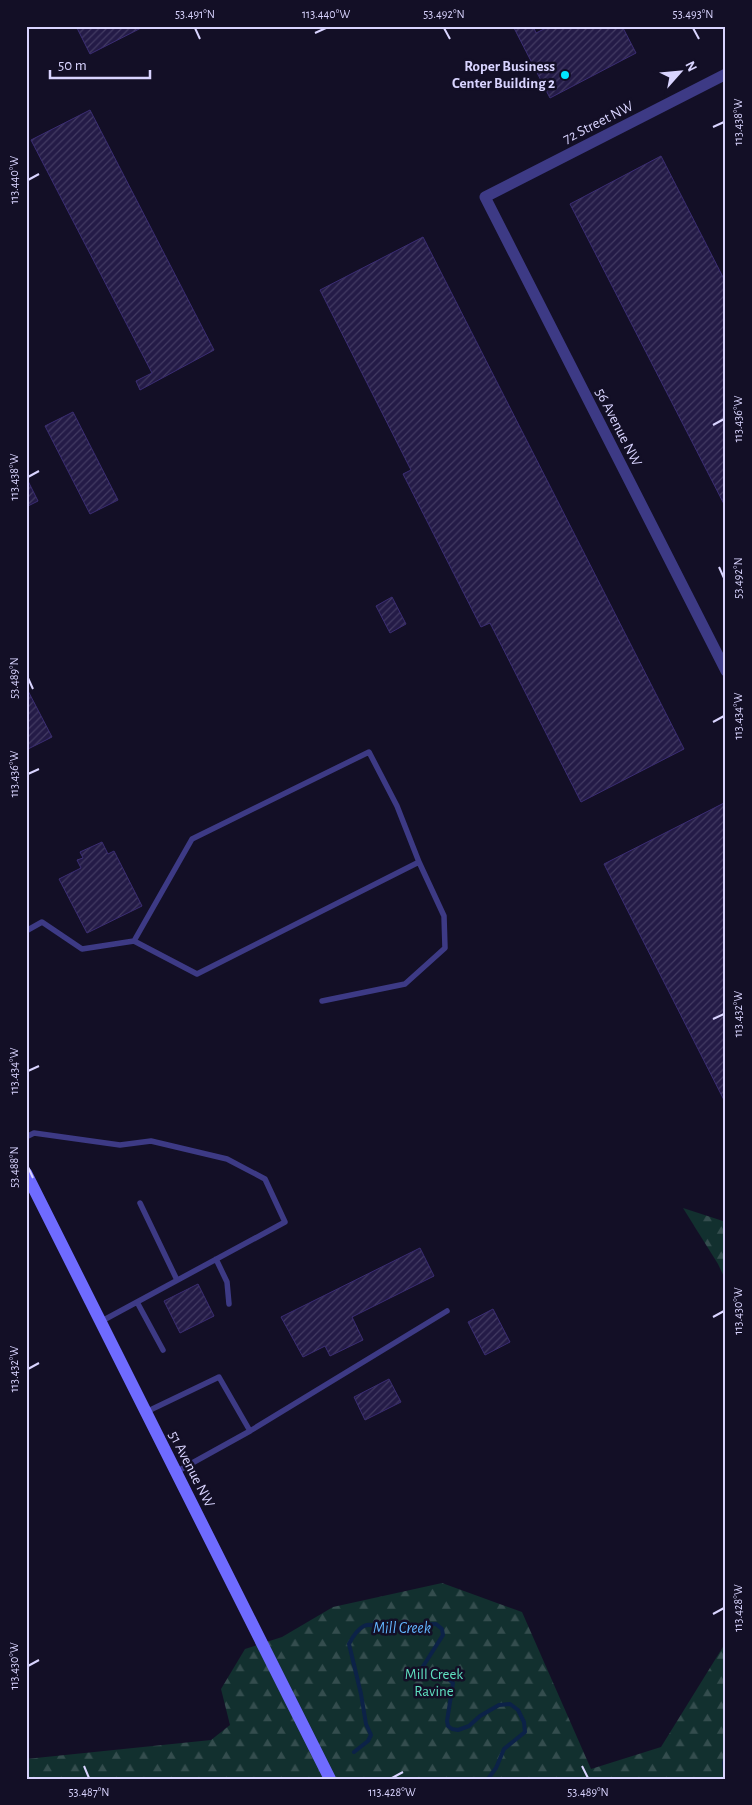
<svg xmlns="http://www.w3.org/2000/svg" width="752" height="1805" font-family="'Alegreya Sans',sans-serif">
<defs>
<pattern id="forest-firs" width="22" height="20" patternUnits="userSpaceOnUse" patternTransform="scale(1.25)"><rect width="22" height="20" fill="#12302f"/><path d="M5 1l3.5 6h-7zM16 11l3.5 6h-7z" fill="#344d4e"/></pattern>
<pattern id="building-hatch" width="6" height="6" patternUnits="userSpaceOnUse" patternTransform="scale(1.25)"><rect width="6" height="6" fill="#241b47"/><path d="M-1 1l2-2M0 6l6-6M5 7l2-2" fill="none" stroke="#433b63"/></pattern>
</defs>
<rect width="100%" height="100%" fill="#130f26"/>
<path fill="url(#forest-firs)" d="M683,1208L726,1222V1281L718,1264Z
M442,1583L522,1612L591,1769L661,1747L726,1642V1779H26V1759L211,1740L230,1725L221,1689L245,1649L282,1637L333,1607Z"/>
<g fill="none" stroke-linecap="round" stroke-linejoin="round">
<path stroke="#0c2248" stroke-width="4" d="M354,1752L368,1741L371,1735L366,1724L361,1694L349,1644C352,1638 358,1629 364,1626C372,1622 379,1629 386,1629C393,1630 400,1630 406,1629C416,1628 425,1623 436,1624L442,1629L443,1635L422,1668C430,1682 444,1672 453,1683L447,1721L448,1726L452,1729L458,1730L469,1726L480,1716L499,1705L510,1704L518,1710L524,1722L525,1732L504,1749L496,1768L488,1779
M726,1779L724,1763L726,1757"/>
</g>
<path fill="url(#building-hatch)" stroke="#3b2d73" d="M76,26H145L90,54Z
M513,26H533L536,33L550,26H622L636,53L550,98Z
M90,110L214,350L140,390L136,381L152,373L31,140Z
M661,156L726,283V508L570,204Z
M423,237L684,749L581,802L490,623L481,627L403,474L411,470L320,290Z
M73,412L118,500L90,514L45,426Z
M26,477L38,501L26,507Z
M392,597L406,624L390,633L376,606Z
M26,687L52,737L26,750Z
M726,802V1104L604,864Z
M102,842L108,854L114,851L142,906L87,933L59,879L81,868L77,860L83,858L80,852Z
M420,1248L434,1276L352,1317L363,1340L330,1356L325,1346L303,1357L281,1317Z
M198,1284L214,1316L180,1333L164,1301Z
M493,1309L510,1342L485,1355L468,1322Z
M389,1379L401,1402L365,1420L354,1397Z"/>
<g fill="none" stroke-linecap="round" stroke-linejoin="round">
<path stroke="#3d3a85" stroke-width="5.5" d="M26,931L42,922L82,949L134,941L197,974L419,862L444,916L445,948L405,984L322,1001
M134,941L192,839L369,752L397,806L419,862
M26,1137L34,1133L120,1145L151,1141L227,1159L265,1179L285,1222L100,1322
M140,1203L177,1280
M216,1259L227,1282L229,1304
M137,1302L163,1350
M146,1412L219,1377L250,1431
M176,1472L250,1431L447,1311"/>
<path stroke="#3d3a85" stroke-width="11" d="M726,74L485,197L726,671"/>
<path stroke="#6f6bff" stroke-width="12" d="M26,1173L330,1779"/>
</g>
<path fill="none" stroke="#d9d4ff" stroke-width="2" d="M195,28L200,39M444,28L450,39M693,28L699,39M315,33L326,28M713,127L724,122M28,180L39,174M713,425L724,419M28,477L39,471M719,567L724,578M28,678L33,689M713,722L724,716M28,774L39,769M713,1019L724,1014M28,1071L39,1066M28,1167L33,1178M713,1317L724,1311M28,1369L39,1363M713,1614L724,1608M28,1666L39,1660M84,1766L89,1778M582,1766L588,1778M392,1778L403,1772"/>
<circle fill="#00e5ff" stroke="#130f26" stroke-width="2" cx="565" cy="75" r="5"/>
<g text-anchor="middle" stroke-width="5" stroke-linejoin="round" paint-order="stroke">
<g font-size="15" font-weight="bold" fill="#d9d4ff" stroke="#130f26" text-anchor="end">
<text x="555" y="71">Roper Business<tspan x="555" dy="17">Center Building 2</tspan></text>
</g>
<g font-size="15" fill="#d9d4ff" stroke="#130f26">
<text transform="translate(598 122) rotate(-27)" y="5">72 Street NW</text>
<text transform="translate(619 427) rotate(63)" y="5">56 Avenue NW</text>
<text transform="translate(192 1469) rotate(63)" y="5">51 Avenue NW</text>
</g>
<g font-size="15" fill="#5fe0c0" stroke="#130f26">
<text x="434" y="1679">Mill Creek<tspan x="434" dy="17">Ravine</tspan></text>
</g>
<g font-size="16" font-style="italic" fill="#62b6ff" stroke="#130f26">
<text x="402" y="1633">Mill Creek</text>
</g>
</g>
<rect width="752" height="1805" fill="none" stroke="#130f26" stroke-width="55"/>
<g transform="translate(680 72) rotate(63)" stroke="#130f26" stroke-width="4" paint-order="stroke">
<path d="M0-4L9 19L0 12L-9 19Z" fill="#d9d4ff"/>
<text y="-8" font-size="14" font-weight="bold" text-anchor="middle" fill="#d9d4ff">N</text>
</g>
<path d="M50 70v8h100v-8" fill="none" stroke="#d9d4ff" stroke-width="2.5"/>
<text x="58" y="70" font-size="15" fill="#d9d4ff" stroke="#130f26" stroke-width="4" paint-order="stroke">50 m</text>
<rect x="28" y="28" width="696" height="1750" fill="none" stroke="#d9d4ff" stroke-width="2"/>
<g font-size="12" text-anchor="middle" fill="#d9d4ff">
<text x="195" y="18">53.491°N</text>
<text x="326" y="18">113.440°W</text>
<text x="444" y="18">53.492°N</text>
<text x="693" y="18">53.493°N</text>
<text transform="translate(738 122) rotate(-90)" y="4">113.438°W</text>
<text transform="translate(14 180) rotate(-90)" y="4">113.440°W</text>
<text transform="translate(738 419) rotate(-90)" y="4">113.436°W</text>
<text transform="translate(14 477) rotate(-90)" y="4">113.438°W</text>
<text transform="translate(738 578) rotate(-90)" y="4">53.492°N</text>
<text transform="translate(14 678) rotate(-90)" y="4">53.489°N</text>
<text transform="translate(738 716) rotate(-90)" y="4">113.434°W</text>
<text transform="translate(14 774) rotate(-90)" y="4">113.436°W</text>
<text transform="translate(738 1014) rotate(-90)" y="4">113.432°W</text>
<text transform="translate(14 1071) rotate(-90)" y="4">113.434°W</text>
<text transform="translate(14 1167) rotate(-90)" y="4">53.488°N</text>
<text transform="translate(738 1311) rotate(-90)" y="4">113.430°W</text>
<text transform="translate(14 1369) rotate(-90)" y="4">113.432°W</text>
<text transform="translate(738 1608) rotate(-90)" y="4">113.428°W</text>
<text transform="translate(14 1666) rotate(-90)" y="4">113.430°W</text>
<text x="89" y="1796">53.487°N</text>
<text x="392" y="1796">113.428°W</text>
<text x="588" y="1796">53.489°N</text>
</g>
</svg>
